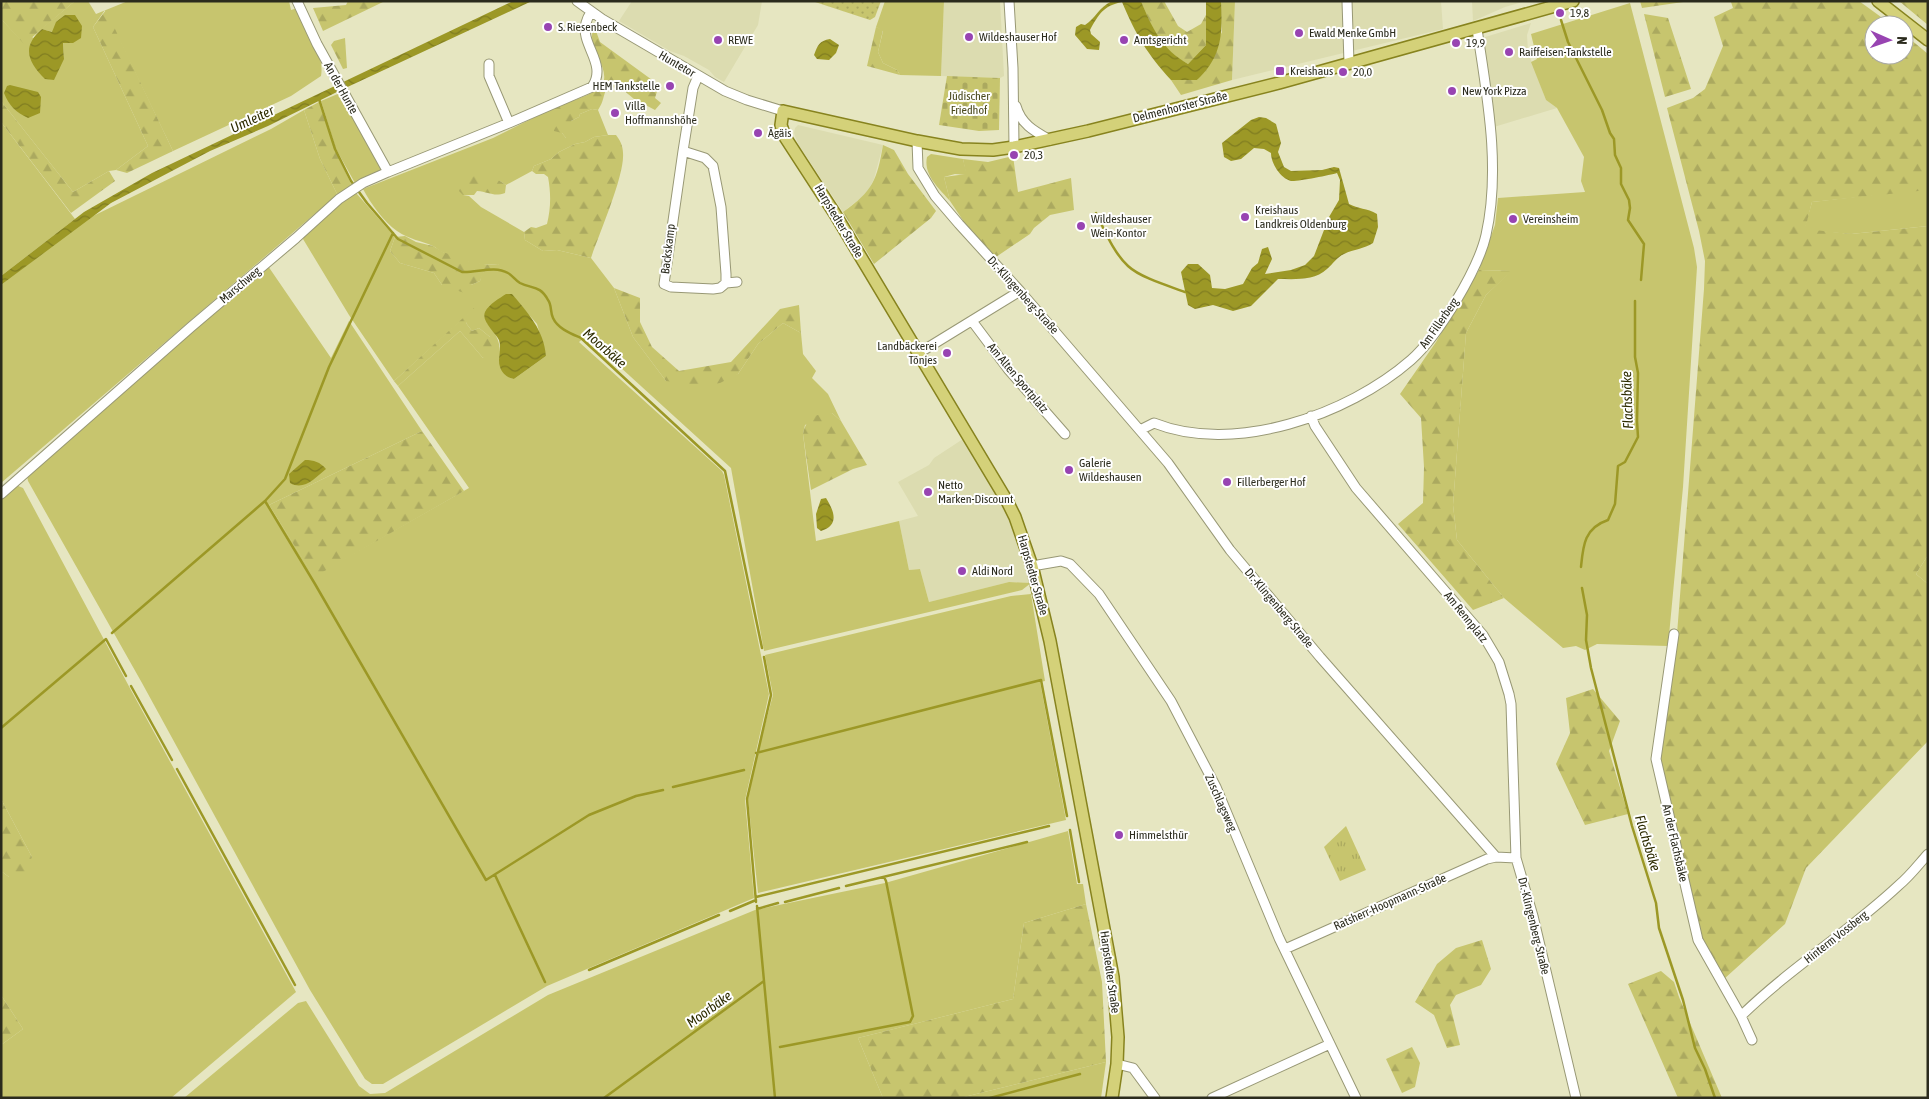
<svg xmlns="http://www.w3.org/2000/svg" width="1929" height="1099" font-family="'Asap Condensed',sans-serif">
<defs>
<pattern id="forest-firs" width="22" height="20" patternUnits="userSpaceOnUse" patternTransform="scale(1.25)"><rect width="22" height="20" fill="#c7c56e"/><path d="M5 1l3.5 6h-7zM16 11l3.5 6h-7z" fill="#aba95f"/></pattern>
<pattern id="cemetery-stones" width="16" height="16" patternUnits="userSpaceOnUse" patternTransform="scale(1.25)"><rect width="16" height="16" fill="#c7c56e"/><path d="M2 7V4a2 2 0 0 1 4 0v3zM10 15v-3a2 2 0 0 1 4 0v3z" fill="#aba95f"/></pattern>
<pattern id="park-tufts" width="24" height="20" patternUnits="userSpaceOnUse" patternTransform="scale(1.25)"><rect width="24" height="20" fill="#c7c56e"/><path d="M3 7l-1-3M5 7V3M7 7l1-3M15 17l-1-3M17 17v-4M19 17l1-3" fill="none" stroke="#aba95f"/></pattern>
<pattern id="garden-dots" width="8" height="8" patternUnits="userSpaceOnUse" patternTransform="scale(1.25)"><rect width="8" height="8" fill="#c7c56e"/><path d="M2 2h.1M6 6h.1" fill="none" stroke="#aba95f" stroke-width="1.8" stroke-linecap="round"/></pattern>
<pattern id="water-waves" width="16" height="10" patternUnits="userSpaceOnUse" patternTransform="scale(1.25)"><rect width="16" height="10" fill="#9c9826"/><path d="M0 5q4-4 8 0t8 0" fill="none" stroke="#7f7c20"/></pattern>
</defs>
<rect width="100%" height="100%" fill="#e6e6c1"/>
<path fill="#dcdcb0" d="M632,1H762L758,25L724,82L715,77L709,70L684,56L670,51L619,21Z
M944,1H1000L1004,76L1000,78L941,76Z
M1235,1H1441L1443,29L1232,80Z
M1472,1H1526L1505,7L1473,21Z
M1531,23L1527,35L1528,52L1546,100L1557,108L1494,127L1482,38Z
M798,125L883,145L874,179L867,193L843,212L798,144L794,133L795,128Z
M963,439L1004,507L1021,551L1031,583L1009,582L929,602L920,569L909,570L899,521L918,516L898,482L929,465L934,458Z"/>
<path fill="#c7c56e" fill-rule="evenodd" d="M75,1H88L96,14L128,1H289L291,10L298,8C307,28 325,53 321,76L291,96L173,151L105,10L93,27L148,146L116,170L109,171L73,192L1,101V19L24,43ZM42,29L52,32L63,42L64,59L32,37Z
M885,1H944L941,76L900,75L897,70L883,63L878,52L883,31L876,27Z
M1630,3L1694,248L1697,267L1683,487L1668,646L1597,644L1585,650L1576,646L1563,648L1504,598L1457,540L1453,505L1466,333L1486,295L1511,271L1479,270L1495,225L1498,198L1585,192L1581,181L1584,157L1557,108L1546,100L1531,62L1537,59L1531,34Z
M340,93L381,169L378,173L355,183L336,149L321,101Z
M555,107L562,133L566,138L571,130V121L579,117L580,114L592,109L598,110L608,135L594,137L585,142L575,144L559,152L551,159L534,166L532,171L506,185L500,181L463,195L469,196L481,207L524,232L525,240L543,251L557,250L591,258L614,288L633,337L666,381L738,374L758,344L783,323L801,333L803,354L816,371L812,378L828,394L841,421L832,413L805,425L803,434L816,541L899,521L909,570L920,569L929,602L1009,582L1031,583L1022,590L764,651L731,468L586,336L579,342L722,471L724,475L769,694L745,800L754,898L547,986L383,1084H372L365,1079L310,990L142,683L28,481L27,476L268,266L331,358L349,321L422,431L269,505L314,576L469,488L398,386L460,331L483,358L490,337L479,328L472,331L466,323L474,309L394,381L349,315L303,239L305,235L342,202L356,193L395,237L390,251L400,263L434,273L442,285H471L480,281L482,273L490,269L502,270L498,264C481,267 458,260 442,252C439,251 436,247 433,246C420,240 410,240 397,231C384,222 371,204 363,189L493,138ZM511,294L537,324L546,356L514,379L510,378L499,360C502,344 497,335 487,323Z
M304,110L320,159L338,196L318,214L317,212L289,236L1,483V285L89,218L271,129Z
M1,122L75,219L1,276Z
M931,154L963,159L967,175L955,174L944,177L950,201C940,189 923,175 927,157Z
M1916,190H1928V226L1851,234L1804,230L1812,202Z
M16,485L23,488L132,692L296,992L171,1098H1V1045L23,1029L1,995V871L9,877L32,857L1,799V499Z
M1928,555V584L1916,574Z
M1031,594L1045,681L1040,682L1066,820L758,893L748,799L757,755L773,695L765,655L1011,596Z
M1068,831L1077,884H1083L1086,904L1024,923L1013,999L858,1038L883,1098H184L298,1003L306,1001L359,1086L370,1094L385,1093L548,995L755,910L885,883Z
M1106,1062L1101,1098H960Z"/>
<path fill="url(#forest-firs)" d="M1,1H75L24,44L1,19Z
M348,1H385L323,31L313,8L346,5Z
M1141,1H1164L1178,26L1187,32L1201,24L1207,13L1206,45L1188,64C1161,49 1152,29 1141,1Z
M1221,1H1235L1232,80L1181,95L1171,80H1197L1222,32Z
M1640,1H1859L1892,25H1874V55H1904V34L1928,54V190L1812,202L1805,229L1851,234L1928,226V555L1916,574L1928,584V741L1806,868L1785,924L1724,979L1700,937L1659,760L1677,634L1704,289L1705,261L1699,231L1667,108L1693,98L1705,89L1723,46L1714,17L1733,8L1731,2L1690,1L1642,8Z
M1899,1H1928V25Z
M106,10L173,151L127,173L116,170L148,146L93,27Z
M1644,14L1668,18L1691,89L1665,97Z
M876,27L883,30L878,52L883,63L897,70L900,75L867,66Z
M593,31H596L600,42L659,85L655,98L661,103L655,110L634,99L621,88L607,87C603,96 604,101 598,110L592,109L580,114L579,117L571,121V134L569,139L566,138L562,133L554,131L552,116L555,107C569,101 585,98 598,89C617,75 586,47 593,31Z
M345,38L347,68L343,69L331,45L334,41Z
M1,101L73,192L109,171L115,181L71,213L1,122Z
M319,102L335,150L352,186L338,196L320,159L304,110Z
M608,135H616C620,140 623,146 623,153C625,175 599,234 591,258L557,250L543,251L525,240L524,232L531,227L536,228L547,224C551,208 551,193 548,177L544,174H536L532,171L534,166L551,159L559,152L575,144L585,142L594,137Z
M883,145L894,150L908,174L936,211L931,218L874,264L843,212C873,191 877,180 883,145Z
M1013,156L1018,192L1071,178L1074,210L1050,215L1034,228L1030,234L996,257L966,225L950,201L944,177L966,174L963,159L988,162Z
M477,175L500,181L506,185L505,193C494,197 489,192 477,191L474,195H463L459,191L460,180L465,176Z
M405,236L416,242L433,246L443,252L468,261L489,265L498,264L505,268L502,270L490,269L483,273L480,281L471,285L467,294L442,285L434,273L400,263L390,251L395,237Z
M1479,270L1512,271L1486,295L1466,333L1453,505L1457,540L1504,598L1473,610L1398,524L1423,503L1424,467L1421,418L1400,394L1436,342Z
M614,288L640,298V322L652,347L679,371L731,362L780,309L799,305L801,333L783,323L758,344L738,374L720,383L706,386L666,381L633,337Z
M474,308L475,315L466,323L472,331L479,328L490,337L494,345L492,350L483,358L460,331L398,386L394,381Z
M832,413L841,421L867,465L853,469L811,490L803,434C807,416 816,414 832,413Z
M422,431L464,491L314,577L269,505Z
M1593,689L1620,721L1609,751L1628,814L1585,825L1556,764L1570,733L1566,698Z
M1,799L32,857L23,878L9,877L1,871Z
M1086,904L1102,982L1106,1062L960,1098H883L858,1038L1013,999L1024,923Z
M1482,940L1491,969L1481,985L1456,995L1450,1005L1460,1045L1447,1048L1434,1015L1415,1002L1437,964L1456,948Z
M1661,971L1674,982L1679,997L1722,1098H1678L1628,984Z
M1,995L23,1029L1,1045Z
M1412,1047L1420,1063L1415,1087L1402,1093L1386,1059Z"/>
<path fill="url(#cemetery-stones)" d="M947,76L1000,78L999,130L979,131L939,125Z"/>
<path fill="url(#park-tufts)" d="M1346,826L1366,870L1340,881L1324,847Z"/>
<path fill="url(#garden-dots)" d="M812,1H881L875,17L870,20Z"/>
<path fill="url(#water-waves)" d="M513,1H532L341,90L268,126L210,151L111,203L1,285V276L84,212L152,173Z
M1112,1H1141C1152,28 1162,49 1188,64L1206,45V1H1221C1223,33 1222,57 1197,80H1171C1147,54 1136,35 1122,2C1103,6 1099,14 1090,30L1091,34L1100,42L1099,50L1087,49L1075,35L1076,27L1081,24L1085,25C1096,18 1098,8 1112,1Z
M65,15H75L82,26L81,38L73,43H63L64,59L54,80L45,79C28,62 21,47 42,29L52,32L56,22Z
M830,39L839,45L836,53L829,60L817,59L814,55C818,45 819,41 830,39Z
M10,85L38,92L41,97L40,113L28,118C16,112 9,106 4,93L7,86Z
M1259,117L1266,118L1276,124L1281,143L1278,152L1284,167L1291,171L1322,170L1334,167L1339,168L1349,204C1358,209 1367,208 1377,214L1378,227L1373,243C1364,249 1354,249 1344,254C1337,257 1333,264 1327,269C1314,281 1295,279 1278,279L1251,306L1233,311L1213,305L1195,309L1188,305L1181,272L1188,264H1198L1210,275L1212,288L1225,289L1243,284L1252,268L1258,263L1262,249L1268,247L1272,259L1265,274L1291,270L1305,265L1314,256L1329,217L1339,200L1340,180L1337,173C1330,175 1296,182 1291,181C1280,178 1271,163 1271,153L1264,149L1254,148L1241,159L1231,161L1224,157L1222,143L1251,120Z
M506,294H512C528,313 544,330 546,356L514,379C507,378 502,373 500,367C497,358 502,349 499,340C495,332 481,321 485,312C489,304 500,298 506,294Z
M305,460C314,460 320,462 326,469C315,478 304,491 290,483L289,474Z
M826,498C834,511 840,525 821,531L817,528L816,514L821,499Z"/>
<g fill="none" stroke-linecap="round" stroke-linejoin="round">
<path stroke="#9c9826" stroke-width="2.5" d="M1561,20L1568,42L1602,110L1610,133L1614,139L1615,155L1621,168V184L1629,200L1630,208L1628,220L1644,244L1641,280
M319,99L335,149L351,181L367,203L398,239L462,272C477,273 494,265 508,273C512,275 515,280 520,283C532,289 540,285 548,300C552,305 550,312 553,318C558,329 572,334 581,338L725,471L762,648
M1096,213C1105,231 1113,252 1128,266C1141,278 1169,286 1185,292
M265,501L315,584L486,880L589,815L636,796L663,790
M1581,567C1583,546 1584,528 1608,520L1615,504L1618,466L1625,462L1638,437L1637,421L1638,373L1635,357V301
M1582,588L1587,615L1586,640L1591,668L1632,826L1656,903L1659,928L1683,1000L1695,1048L1705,1069L1715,1098
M112,633L265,501L285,479L329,367L393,233
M131,686L172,760
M1,728L106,639L126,676
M756,753L1041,680L1067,816
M177,769L295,985
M673,787L744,770
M1070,830L1079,882
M495,875L545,982
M846,886L1027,842
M756,897L1049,826
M756,902L747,799L771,695L764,657
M785,902L839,888
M757,909L778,903
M730,911L756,900
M589,970L719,915
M764,981L775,1098
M780,1047L910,1022L913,1016L886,881L884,877
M604,1098L764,981L757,906
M990,1098L1080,1074"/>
<defs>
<path id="minor" d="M297,1L317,44L388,172
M577,1L602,19L725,91L747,100L783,111
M1009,1L1013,68L1014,147
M1347,1L1349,63
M489,64V76L509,123
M1016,106C1021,124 1034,131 1050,140
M917,141L918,168L935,196L959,224L1020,291L1168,463L1230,550L1320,657L1496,857
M683,151L664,284L671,287L713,289L720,288L726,283V274L721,207L713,166L705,158L683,151L693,88L698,76
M726,283L737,282
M972,321L1008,369L1065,434
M919,353L1020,291
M1311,416L1315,426L1356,488L1483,635L1499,662L1509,694L1511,704L1516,858L1533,916L1576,1098
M1140,430L1154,423C1234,455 1348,415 1411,360C1438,336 1478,270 1486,235C1501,168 1487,96 1477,29
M1,494L191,327L296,238L339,199L363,183L388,172L509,123L592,87C608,64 580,45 586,23C587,19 589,15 591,12
M1032,566L1061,561L1070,564L1099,594L1171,701L1216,787L1279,938L1356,1098
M1674,634L1656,759L1698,940L1741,1016L1752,1040
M1285,949L1487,859L1496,857L1516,858
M1741,1016C1790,968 1849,932 1899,885C1910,876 1918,865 1928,854
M1117,1064L1133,1068L1155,1098
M1212,1098L1330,1044"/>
<path id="major" d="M1878,1L1928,40
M1112,1098L1117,1064L1118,1037L1113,977L1050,641L1032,566L1015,517L1007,501L835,214L785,137L781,125L783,111L917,141L961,149L993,150L1014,147L1088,131L1279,83L1573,1"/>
</defs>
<use href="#minor" stroke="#989875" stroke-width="11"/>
<use href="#major" stroke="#87831e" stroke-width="14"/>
<use href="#minor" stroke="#fff" stroke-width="9"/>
<use href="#major" stroke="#d4d179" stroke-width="11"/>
</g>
<g fill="#9844b2" stroke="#fff" stroke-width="2">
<circle cx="1560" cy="13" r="5"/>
<circle cx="548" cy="27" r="5"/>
<circle cx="1299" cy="33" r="5"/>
<circle cx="969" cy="37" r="5"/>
<circle cx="718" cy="40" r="5"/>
<circle cx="1124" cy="40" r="5"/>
<circle cx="1456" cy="43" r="5"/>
<circle cx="1509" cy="52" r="5"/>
<rect x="1275" y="66" width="10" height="10" rx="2.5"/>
<circle cx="1343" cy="72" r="5"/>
<circle cx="670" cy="86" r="5"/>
<circle cx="1452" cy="91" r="5"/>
<circle cx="615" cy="113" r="5"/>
<circle cx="758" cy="133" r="5"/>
<circle cx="1014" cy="155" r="5"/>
<circle cx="1245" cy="217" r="5"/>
<circle cx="1513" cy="219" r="5"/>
<circle cx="1081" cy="226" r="5"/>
<circle cx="947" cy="353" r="5"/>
<circle cx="1069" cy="470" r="5"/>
<circle cx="1227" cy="482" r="5"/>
<circle cx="928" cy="492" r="5"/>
<circle cx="962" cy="571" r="5"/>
<circle cx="1119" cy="835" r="5"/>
</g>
<g text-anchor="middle" stroke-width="4" stroke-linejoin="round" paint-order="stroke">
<g font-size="12" fill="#2b2b1d" stroke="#fff" text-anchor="start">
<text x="1570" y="17">19,8</text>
<text x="558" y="31">S. Riesenbeck</text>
<text x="1309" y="37">Ewald Menke GmbH</text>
<text x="979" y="41">Wildeshauser Hof</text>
<text x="728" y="44">REWE</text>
<text x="1134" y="44">Amtsgericht</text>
<text x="1466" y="47">19,9</text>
<text x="1519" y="56">Raiffeisen-Tankstelle</text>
<text x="1290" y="75">Kreishaus</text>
<text x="1353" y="76">20,0</text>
<text x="660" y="90" text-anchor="end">HEM Tankstelle</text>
<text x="1462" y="95">New York Pizza</text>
<text x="625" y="110">Villa<tspan x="625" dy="14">Hoffmannshöhe</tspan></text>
<text x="768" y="137">Ägäis</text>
<text x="1024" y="159">20,3</text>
<text x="1255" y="214">Kreishaus<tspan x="1255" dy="14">Landkreis Oldenburg</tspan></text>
<text x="1091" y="223">Wildeshauser<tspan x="1091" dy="14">Wein-Kontor</tspan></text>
<text x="1523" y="223">Vereinsheim</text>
<text x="937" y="350" text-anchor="end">Landbäckerei<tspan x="937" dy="14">Tönjes</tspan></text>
<text x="1079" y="467">Galerie<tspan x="1079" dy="14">Wildeshausen</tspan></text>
<text x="1237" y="486">Fillerberger Hof</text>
<text x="938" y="489">Netto<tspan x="938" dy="14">Marken-Discount</tspan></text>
<text x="972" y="575">Aldi Nord</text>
<text x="1129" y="839">Himmelsthür</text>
</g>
<g font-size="12" fill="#2b2b1d" stroke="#fff">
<text transform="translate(677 64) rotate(30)" y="4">Huntetor</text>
<text transform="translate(341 88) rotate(61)" y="4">An der Hunte</text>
<text transform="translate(1180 107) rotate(-14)" y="4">Delmenhorster Straße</text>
<text transform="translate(839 221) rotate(59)" y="4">Harpstedter Straße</text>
<text transform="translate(668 249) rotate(-83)" y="4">Backskamp</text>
<text transform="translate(240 285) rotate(-40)" y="4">Marschweg</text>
<text transform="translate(1023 295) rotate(48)" y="4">Dr.-Klingenberg-Straße</text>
<text transform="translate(1439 323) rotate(-55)" y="4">Am Fillerberg</text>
<text transform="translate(1018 378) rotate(50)" y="4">Am Alten Sportplatz</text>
<text transform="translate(1033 575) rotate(74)" y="4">Harpstedter Straße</text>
<text transform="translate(1279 608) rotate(50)" y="4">Dr.-Klingenberg-Straße</text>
<text transform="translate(1466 617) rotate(51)" y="4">Am Rennplatz</text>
<text transform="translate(1221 803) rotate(66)" y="4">Zuschlagsweg</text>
<text transform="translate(1675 843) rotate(77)" y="4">An der Flachsbäke</text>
<text transform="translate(1390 902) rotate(-24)" y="4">Ratsherr-Hoopmann-Straße</text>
<text transform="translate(1534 926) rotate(76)" y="4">Dr.-Klingenberg-Straße</text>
<text transform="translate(1836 937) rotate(-38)" y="4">Hinterm Vossberg</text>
<text transform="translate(1110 972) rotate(82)" y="4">Harpstedter Straße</text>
</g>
<g font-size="12" fill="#49481c" stroke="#fff">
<text x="969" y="100">Jüdischer<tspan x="969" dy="14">Friedhof</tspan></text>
</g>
<g font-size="14" font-style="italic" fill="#2d2b00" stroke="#fff">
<text transform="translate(252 119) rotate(-25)" y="5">Umleiter</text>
<text transform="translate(605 348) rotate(41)" y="5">Moorbäke</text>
<text transform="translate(1627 400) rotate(-92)" y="5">Flachsbäke</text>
<text transform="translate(1648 843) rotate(73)" y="5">Flachsbäke</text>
<text transform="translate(709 1009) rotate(-36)" y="5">Moorbäke</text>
</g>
</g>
<rect width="1929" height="1099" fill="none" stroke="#2b2b1d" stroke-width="5"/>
<g transform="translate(1889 40) rotate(92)"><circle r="24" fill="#ffffff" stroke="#aaaaa5"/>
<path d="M0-4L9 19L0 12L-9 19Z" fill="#9844b2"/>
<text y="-8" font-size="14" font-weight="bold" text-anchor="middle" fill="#2b2b1d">N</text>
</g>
</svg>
